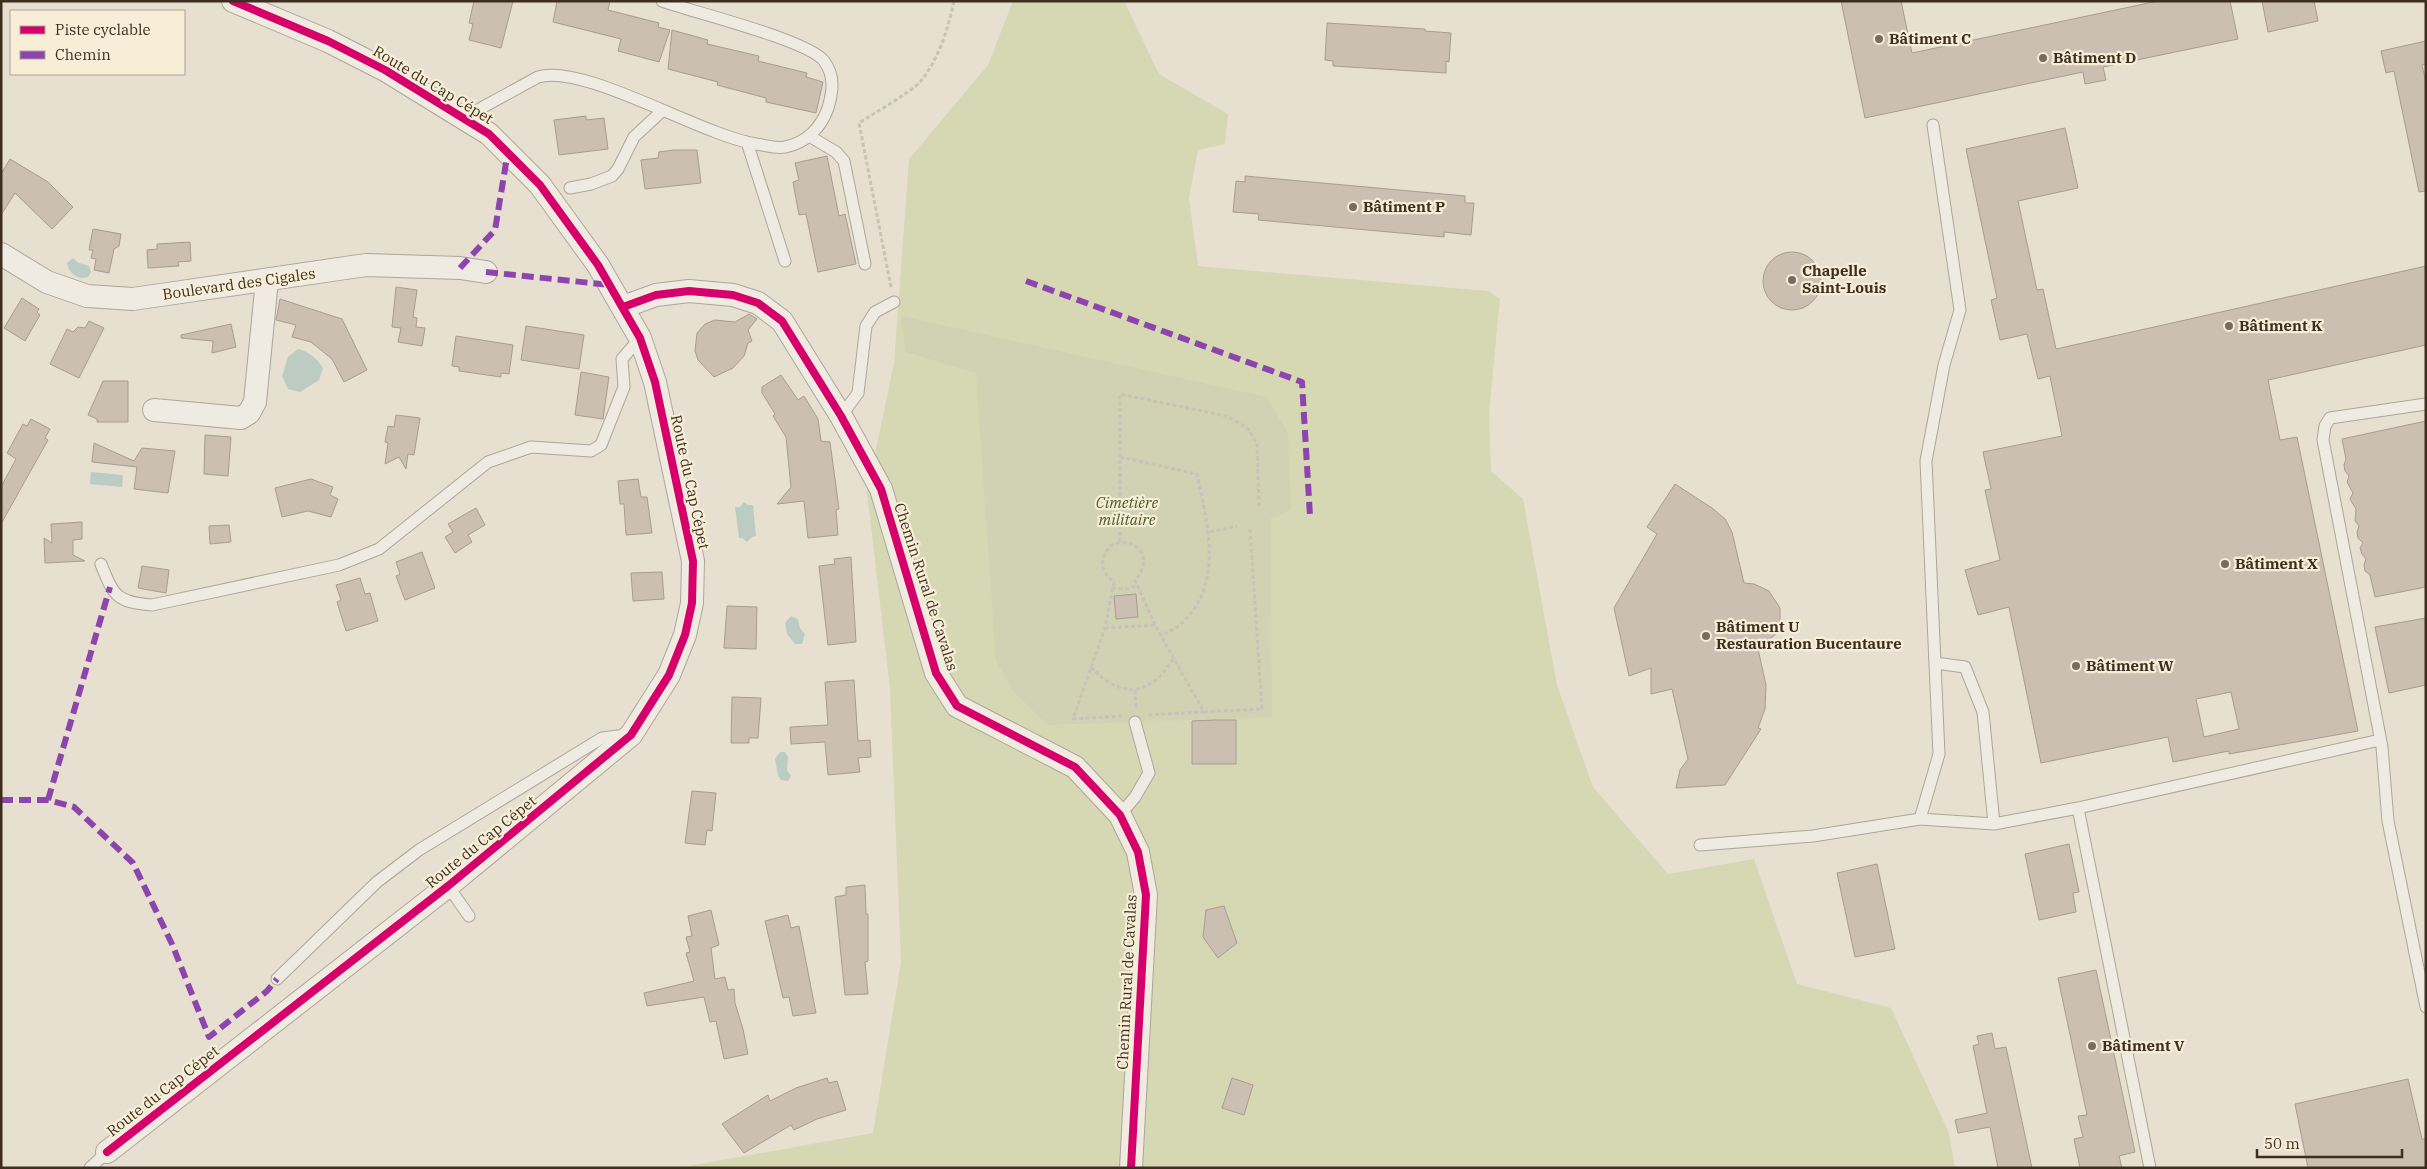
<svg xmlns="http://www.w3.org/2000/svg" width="2427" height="1169" font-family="'IBM Plex Serif',serif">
<rect width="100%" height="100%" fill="#e7e0d1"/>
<path fill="#d6d7b3" d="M1013,1H1124L1159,74L1228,114L1225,144L1198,150L1189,198L1198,266L1488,291L1500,299L1489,412L1491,471L1523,499L1557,685L1593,787L1668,874L1754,859L1797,984L1891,1008L1949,1133L1955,1168H678L873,1133L901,962L890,689L867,492L894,363L909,159L988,65Z"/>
<path fill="#d1d1b3" d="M901,316L1266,397L1288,433L1291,510L1270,519L1272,717L1048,725L1014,692L996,661L976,373L906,352Z"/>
<path fill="#bcccc2" d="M73,258L79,263L89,266L91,272L88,277C78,280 69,274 67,263Z
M298,349C309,352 317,358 323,368L319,380L300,392L288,389L282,376L288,357Z
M91,472L123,475L122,487L90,484Z
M744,502L748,505H753L756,536L752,537L747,542L742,538H739L735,507H740Z
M791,616L798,619L800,628L805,634L802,644H795L787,634L785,623Z
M780,752H785L788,757L787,770L791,776L788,781L781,780L778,776L775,759Z"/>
<path fill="#cbbfb2" stroke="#a89c90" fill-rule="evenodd" d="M474,1H513L501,48L469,40L473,24L469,23Z
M557,1H610L608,10L659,23L658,27L670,30L659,62L618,51L621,39L553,22Z
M1841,1H1901L1912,53L2158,1H2230L2238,39L2103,67L2106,80L2085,84L2083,72L1865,118Z
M2262,1H2314L2318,21L2268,32Z
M1327,23L1425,29V31L1451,33L1449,62L1446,61V73L1333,66V61L1325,60Z
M672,30L708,40L707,44L759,56L758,61L807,73L806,77L823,82L816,113L766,102V98L717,85L718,82L668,69Z
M2426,41V64L2422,65L2426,83V191L2419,192L2394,71L2386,73L2381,51Z
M586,116V120L604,118L608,149L559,155L554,120Z
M2065,128L2078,188L2018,201L2037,290L2043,289L2056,349L2426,266V345L2268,380L2280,440L2297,437L2358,731L2229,754V751L2173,762L2168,737L2041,763L2009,607L1978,615L1965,570L2000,560L1985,490L1991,489L1983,452L2062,436L2050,376L2038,379L2027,334L2000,340L1991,300L1997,298L1966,149ZM2231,692L2239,729L2204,737L2196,699Z
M674,150H697L701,183L645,189L641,160L658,158L659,152Z
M827,156L839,216L845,214L856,264L818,272L806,214L799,215L793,182L799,180L795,163Z
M10,159L48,182L73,207L52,229L15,193L1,215V174Z
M1245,176L1465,196V203H1474L1471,235L1444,232V237L1258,220L1259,214L1233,212L1236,181L1245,182Z
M93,229L121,234L119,246L114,249L109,273L94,270L96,259L91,258L93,250H89Z
M190,242L191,261L178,262L179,266L148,268L147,250L157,249V244Z
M1763 281a29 29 0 1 1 58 0a29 29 0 1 1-58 0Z
M396,287L417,290L413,317L417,318L416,327L425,328L422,346L398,342L401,328L392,327Z
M22,298L39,309L37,312L40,315L25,341L4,328Z
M280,299L342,319L367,370L344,382L332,359L311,342L292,337L296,325L276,320Z
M749,314L757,319L748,330L752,341L748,343L744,356L733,368L714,377L698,360L695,351L697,333L705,324L715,320L735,322Z
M89,321L104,328L79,378L50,364L67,329L73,332L78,327L85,328Z
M231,324L236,347L212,353L213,341L181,338V335Z
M526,326L584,335L579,369L521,360Z
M456,336L513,345L509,374L501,373V377L459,371V367L452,366Z
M581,372L609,377L603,419L575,415Z
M781,375L798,400L804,396L818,419L821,441L830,442L839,509L836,510L838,535L808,538L804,501L777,504L791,487L786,437L773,416L775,414L762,393V387Z
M103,381H128V422H97V419L88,415Z
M396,415L420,418L414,455L408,454L406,469L399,457L385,464L388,443L385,442L388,426L394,427Z
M31,419L50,429L45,438L48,440L1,524V487L16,459L7,453L23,424L27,426Z
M2426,421V587L2375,597L2370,575L2365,571L2364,565L2366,559L2362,554L2360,548L2363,543L2358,538L2357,532L2359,526L2355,521L2356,509L2350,499L2353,493L2347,482L2349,476L2345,471L2344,465L2346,459L2342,439Z
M205,435L231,437L228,476L204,474Z
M94,443L134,461L142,448L175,451L168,493L134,489L137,467L92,462Z
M311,479L333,487L330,495L338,499L331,517L308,511L282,517L275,488Z
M638,479L641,497H647L652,533L626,535L624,504H620L618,481Z
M1675,484L1712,508L1725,519L1732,532L1744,583L1754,584L1769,591L1780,608V622L1776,634L1758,649L1766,685L1765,709L1758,728L1761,729L1725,785L1676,788L1680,770L1688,759L1672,689L1651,694V668L1629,676L1614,608L1657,534L1647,527Z
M476,508L485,525L468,535L472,542L455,553L445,537L453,532L448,524Z
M82,522V539L73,540V555L85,561L45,563L44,538L52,543L51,524Z
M229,525L231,542L210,544L209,526Z
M422,552L435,588L405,600L396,576L400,574L396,562Z
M851,557L856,642L828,645L819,566L835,564L834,559Z
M142,566L169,570L166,593L138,588Z
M662,572L664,599L633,601L631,573Z
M360,578L365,594L370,593L378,621L346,631L337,602L341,600L336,585Z
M1136,594L1138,617L1116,619L1114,596Z
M727,606L757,607L756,649L724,648Z
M2426,618V685L2389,693L2375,627Z
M854,680L858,741L870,740L871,757L858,758L860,772L828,775L825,742L791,744L790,727L828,725L825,682Z
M732,697L761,698L758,738H749V743H731Z
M1215,720H1236V764H1192V721Z
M692,791L716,793L712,831L707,830L705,845L685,843Z
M2069,844L2079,892L2073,893L2076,912L2039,920L2025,854Z
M1877,864L1895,949L1855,957L1837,873Z
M865,885L866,914H868V961L865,962L868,994L845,995L835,897L846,895V887Z
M1224,906L1237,943L1218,958L1203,937L1206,910Z
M711,910L719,945L711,948L715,979L725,977L728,990L734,989L735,1003L743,1029L748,1054L724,1059L716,1021L710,1022L704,997L647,1006L644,993L694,981L686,953L690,952L686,937L692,936L688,916Z
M788,915L791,928L799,926L816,1013L793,1016L789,997L783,998L765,921Z
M2096,970L2135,1152L2119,1156L2122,1168H2080L2074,1139L2083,1137L2078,1116L2087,1115L2058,978Z
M1992,1033L1995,1049L2006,1047L2032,1168H1998L1990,1127L1958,1133L1955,1120L1987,1113L1973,1046L1979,1044L1977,1036Z
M827,1078L829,1083L837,1081L846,1110L817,1119L794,1130L791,1125L744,1153L722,1124L768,1095L770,1101L796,1088Z
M1232,1078L1253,1085L1244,1115L1222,1108Z
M2408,1079L2422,1139H2426V1168H2308L2295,1104Z"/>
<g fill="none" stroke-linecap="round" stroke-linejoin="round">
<defs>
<path id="service" d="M463,118L538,77C584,63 700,135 756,144C765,145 776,149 785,147C806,143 821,128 828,108C833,91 835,76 824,61C808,40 693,12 662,1
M809,136L836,152L844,161L865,264
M747,142L785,261
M570,188L591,184L612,176L618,169L634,137L662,111
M2426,404L2330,418L2325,426L2323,440L2382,747L2388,821L2426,1007
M841,416L858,393L866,326L875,312L894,302
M101,564C114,597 117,602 152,605L339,565L379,549L488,462L531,447L591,451L601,445L624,387L622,359L640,338
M1935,663L1965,667L1983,712L1994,824L2078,808L2150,1168
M2078,808L2380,740
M1120,815L1135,797L1149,773L1135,722
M1920,819L1994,824
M1700,845L1813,836L1920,819L1939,754L1926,461L1944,365L1960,310L1933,125
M448,886L469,916
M277,979L377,882L419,850L602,738L626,735
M90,1168L107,1152"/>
<path id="minor" d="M1,254L47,282L87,296L133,299L366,265L460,268L486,272
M623,307L656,295L689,291L733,295L758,303L782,321L841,416L881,489L936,673L957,706L1075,767L1120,815L1138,852L1146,895L1131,1168
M154,410L241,418L249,413L255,402L267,280
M107,1152L448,886L631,735L669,675L685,635L692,603L693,561L655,382L640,338L598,265L540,185L489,134L385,70L328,41L233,1"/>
</defs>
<use href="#service" stroke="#ada599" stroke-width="13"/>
<use href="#minor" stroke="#ada599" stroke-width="24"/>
<path stroke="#c8c2b9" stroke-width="3" stroke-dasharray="4 2.5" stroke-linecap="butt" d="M891,287L859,123C874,113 910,93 920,82C939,59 948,29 954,1
M1120,457L1197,474C1207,523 1225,584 1181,624C1175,629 1168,632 1161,636
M1210,532L1237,526
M1120,542V394L1226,416L1247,428L1257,443L1259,506
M1112,588L1127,589L1137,585
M1105,628L1155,625L1204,712L1148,715
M1091,667C1121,699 1150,697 1173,659
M1135,690L1136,709
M1204,712L1262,709L1250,529
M1122,716L1073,719L1105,628L1114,582C1099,571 1099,556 1113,544C1139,537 1154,560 1135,580L1155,625"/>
<use href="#service" stroke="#efebe3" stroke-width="11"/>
<use href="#minor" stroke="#efebe3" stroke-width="22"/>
<path stroke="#8e44ad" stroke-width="6" stroke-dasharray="12 6" stroke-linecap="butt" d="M460,268L495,230L508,151
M486,272L610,285
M1026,281L1302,382L1310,516
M1,800H48L74,807L133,863L172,944L209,1037L267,991L277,979
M48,800L110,587"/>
<defs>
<path id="cycleway" d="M623,307L656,295L689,291L733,295L758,303L782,321L841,416L881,489L936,673L957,706L1075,767L1120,815L1138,852L1146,895L1131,1168
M107,1152L448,886L631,735L669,675L685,635L692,603L693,561L655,382L640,338L598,265L540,185L489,134L385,70L328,41L233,1"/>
</defs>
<use href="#cycleway" stroke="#f7eed8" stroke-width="11"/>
<use href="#cycleway" stroke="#d6006c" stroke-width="8"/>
</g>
<g fill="#786c5e" stroke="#f7eed8" stroke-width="2">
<circle cx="1879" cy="39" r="5"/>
<circle cx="2043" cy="58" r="5"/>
<circle cx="1353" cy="207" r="5"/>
<circle cx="1792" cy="280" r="5"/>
<circle cx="2229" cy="326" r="5"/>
<circle cx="2225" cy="564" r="5"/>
<circle cx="1706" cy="636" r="5"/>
<circle cx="2076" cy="666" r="5"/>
<circle cx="2092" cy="1046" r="5"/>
</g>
<g text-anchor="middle" stroke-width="4.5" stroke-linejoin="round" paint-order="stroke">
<g font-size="15" font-weight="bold" fill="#3d2e20" stroke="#f7eed8" text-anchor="start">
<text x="1889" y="44">Bâtiment C</text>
<text x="2053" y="63">Bâtiment D</text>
<text x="1363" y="212">Bâtiment P</text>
<text x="1802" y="276">Chapelle<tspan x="1802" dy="17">Saint-Louis</tspan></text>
<text x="2239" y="331">Bâtiment K</text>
<text x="2235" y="569">Bâtiment X</text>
<text x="1716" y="632">Bâtiment U<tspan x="1716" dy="17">Restauration Bucentaure</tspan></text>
<text x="2086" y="671">Bâtiment W</text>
<text x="2102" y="1051">Bâtiment V</text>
</g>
<g font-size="15" fill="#3d2e20" stroke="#f7eed8">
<text transform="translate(433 85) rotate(31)" y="5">Route du Cap Cépet</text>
<text transform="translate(239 284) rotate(-8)" y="5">Boulevard des Cigales</text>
<text transform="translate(690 482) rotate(78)" y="5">Route du Cap Cépet</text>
<text transform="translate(926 587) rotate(72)" y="5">Chemin Rural de Cavalas</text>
<text transform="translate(481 842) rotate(-39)" y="5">Route du Cap Cépet</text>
<text transform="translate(1127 982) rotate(-87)" y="5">Chemin Rural de Cavalas</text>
<text transform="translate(163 1091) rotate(-38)" y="5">Route du Cap Cépet</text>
</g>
<g font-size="15" font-style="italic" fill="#4d5a26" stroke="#f7eed8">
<text x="1127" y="508">Cimetière<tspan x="1127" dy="17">militaire</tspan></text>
</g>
</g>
<rect width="2427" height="1169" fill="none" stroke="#3d2e20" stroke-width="5"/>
<rect x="10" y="10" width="175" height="65" fill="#f7eed8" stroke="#ada18e"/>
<rect x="20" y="26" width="25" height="8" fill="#d6006c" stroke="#ada18e"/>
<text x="55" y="35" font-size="15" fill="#3d2e20">Piste cyclable</text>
<rect x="20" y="51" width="25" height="8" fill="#8e44ad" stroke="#ada18e"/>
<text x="55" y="60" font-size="15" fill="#3d2e20">Chemin</text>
<path d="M2257 1149v8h145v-8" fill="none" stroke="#3d2e20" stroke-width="2.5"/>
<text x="2264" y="1149" font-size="15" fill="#3d2e20" stroke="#f7eed8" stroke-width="4" paint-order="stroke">50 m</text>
</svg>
